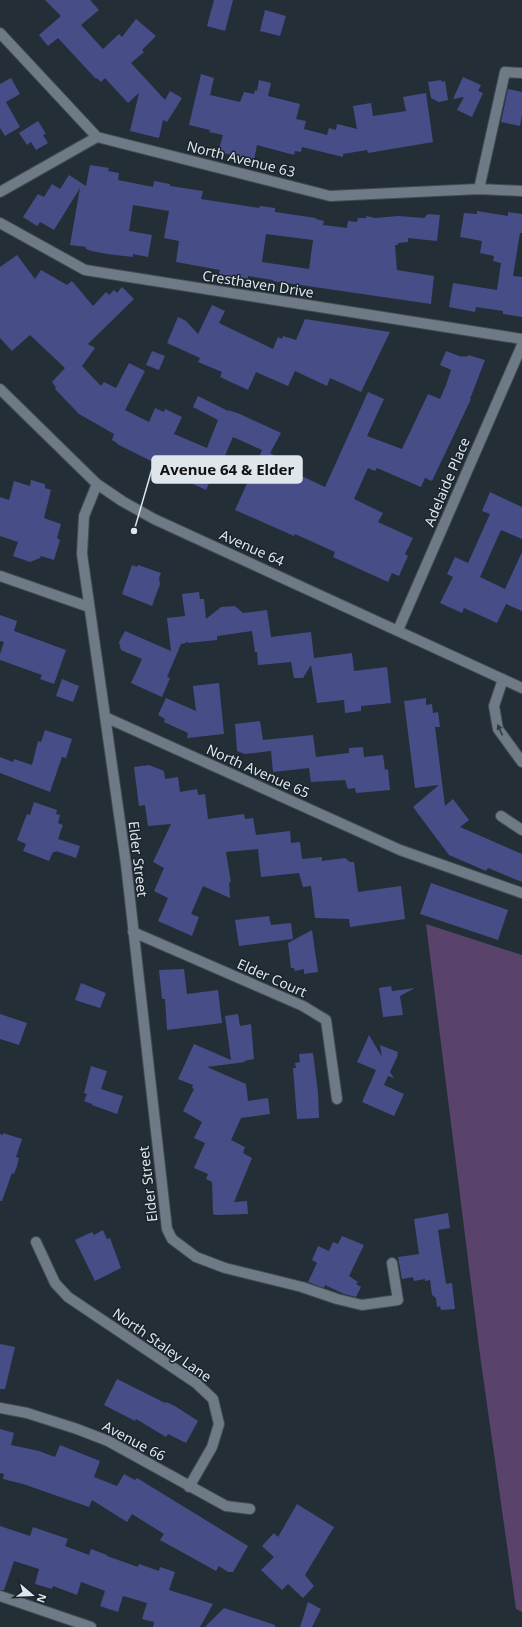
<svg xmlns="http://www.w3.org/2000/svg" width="522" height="1627" font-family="'Noto Sans',sans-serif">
<rect width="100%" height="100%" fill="#232e37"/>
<path fill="#59436b" d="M414,920L426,924L522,955V1612L516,1609L480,1355L426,924Z"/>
<path fill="#474e87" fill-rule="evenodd" d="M45,0H90L99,10L81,25L103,49L119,34L122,37L136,19L156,36L142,50L144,52L131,63L165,100L170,91L182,98L167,122L163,120L159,138L130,131L139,93L128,103L105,78L101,82L97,78L96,79L58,38L48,46L39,35L61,16Z
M214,0H233L225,31L207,26Z
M265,10L286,16L280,36L260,31Z
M201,74L214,78L210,95L240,102L244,92L254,94L255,90L257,91L259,80L271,83L268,96L300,104L296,119L306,121L304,129L327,135L329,128L336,130L337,124L357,129L353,106L371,103L373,116L406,111L403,97L426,93L433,142L368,153L367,150L343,154V157L302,147L301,152L295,151L294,155L257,145L254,160L218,152L223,135L209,132L210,130L189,125Z
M463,77L481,85L478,91L483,93L472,117L457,110L464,97L453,99Z
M11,78L20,94L6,102L20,127L5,136L0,128V84Z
M441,80L442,82L445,81L448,100L439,102L431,98L428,82Z
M508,89L522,92V115L520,126L501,122Z
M38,121L46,134L43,135L48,143L36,150L31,142L27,145L19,133Z
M90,165L109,168L108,171L119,173L118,180L153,187L154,181L170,184V186L203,191L201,199L259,208L260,206L275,208V212L316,218V219L324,221L323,225L347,228L348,221L357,222L358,218H366V216L375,218L398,216L424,218L428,214L440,215L437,241L408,238V242L398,243V245H395L397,270L434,276L431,304L273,281V280L248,276V279L219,274L220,270L176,262L179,241L164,238L169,211L133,205L129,231L152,235L148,257L133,254V257L107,254L92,251L86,249V247L70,245L80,188L54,230L40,222L37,226L23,217L38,194L44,197L52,184L60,189L69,175L86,186ZM266,234L313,240L309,269L262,262Z
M477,211L508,216V212L522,214V233H520L513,276L522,277V317L503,314V311L476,307L475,312L449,307L453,283L497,290L501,263L493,261L494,256L480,253L482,241L460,237L464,213L477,214Z
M17,255L35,279L41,270L67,285L72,281L93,306L106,292L109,295L114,290L117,293L122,287L134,299L88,344L95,348L82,366L101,386L104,382L116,388L129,363L145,371L125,410L149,422L155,408L164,412L165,409L182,417L174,434L207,448L218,420L193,407L198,396L228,411V410L240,414L281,433L270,453L279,458L278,460L292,467L291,471L325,487L368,392L384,399L367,436L402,449L428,394L440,399L446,385L451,370L440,365L446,351L462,357L463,356L467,357L468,355L485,360L470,399H471L432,481L425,478L421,487L377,468L375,471L368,468L354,499L383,513L378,522L413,538L405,554L408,556L399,576L392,573L388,582L333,557L335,552L295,534L294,536L235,510L262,450L233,437L215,479L212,477L206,490L180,478L181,476L117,444V443L112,440L114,434L79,414L55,389L56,388L55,386L52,382L65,368L30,335L12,351L0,338V267Z
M212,305L225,311L219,323L273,349L278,337L282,339L283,336L296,340L305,319L390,332L361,392L330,378L327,386L295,371L288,386L256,372L248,390L220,377L222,372L198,362L200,358L167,343L178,317L186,321L198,334Z
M152,351L165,356L159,370L146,365Z
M31,480L45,484V488L51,490L44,518L61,524L57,538L60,540L54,560L41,556L40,558L30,562L13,556L18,542L0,536V497L9,500L14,481L30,486Z
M490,492L522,507V539L501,530L480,577L505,589L522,552V611L506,604L497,623L464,608L462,613L440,603L453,577L447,574L455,557L468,563L490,514L482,511Z
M132,565L137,567L138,565L161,573L159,578L160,584L152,606L122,594Z
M199,592L200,599H204L206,619L221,607L235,606L243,613L267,610L271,637L311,632L314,658L352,653L354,671L387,667L391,703L361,706V711L345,713L344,700L317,703L311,665L303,678H294L291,662L258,665L257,652H255L252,631L217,636V640L188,643L187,641L186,643L181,644L167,677L170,678L162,697L131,683L142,659L121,650L119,642L125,631L171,651L167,618L185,616L182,594Z
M0,615L17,621L14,631L66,650L54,684L40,679L42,675L0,660V654L4,642L0,641Z
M62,679L79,686L73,702L56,696Z
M219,683L224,734L187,738L188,733L164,722L165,719L158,715L166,698L196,711L193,686Z
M426,698V705L432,704L433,713L438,712L440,727H435L445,806L453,799L469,820L460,827L522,854V882L488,868L486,871L449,855L413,807L439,785L415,788L404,701Z
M260,721L263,740L313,735L316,757L349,753V748L363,747L364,757L383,755L385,770L388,769L390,790L356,793L355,788L348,789L345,780L311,782L309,768L273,772L271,751L245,754L237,751L235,724Z
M45,730L72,739L66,758L62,757L50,792L0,773V757L13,762L14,759L32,765L38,741L41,742Z
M149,765L164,771L165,779L178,777L180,792L197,789L198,795L205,794L208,819L244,814L245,819L253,818L256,835L290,831L291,843L300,842L302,859L322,857V861L345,858L350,862H354L358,892L401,886L405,919L350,927L349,919L315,918L311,886L303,887L299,873L261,877L258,849L226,852L231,883L229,882L230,898L203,886L191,914L199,917L192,936L158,921L168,898L154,891L164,868L153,862L171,824L148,826L145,805L139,806L134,767Z
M34,802L57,810L56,814L60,815L58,823L63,825L58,839L80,846L76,858L56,851L55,852H53L49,861L23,851L26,844L17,840L27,814L30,815Z
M431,883L508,910L498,940L420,914Z
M269,916L271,925L291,923L293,939L239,946L235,920Z
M312,930L318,972L304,974V969L295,971L294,968H291L288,943Z
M184,969L187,994L218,990L222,1023L167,1030L165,999H162L159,970Z
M81,983L106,993L100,1008L75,1000Z
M391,986L392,991L415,988L400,996L403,1015L383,1017L379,988Z
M0,1014L27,1023L19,1045L0,1039Z
M238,1014L240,1026L251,1024L254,1059L244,1061L245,1062L207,1067L246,1084L248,1101L268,1098L270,1114L241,1118L231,1140L245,1147L243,1153L252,1158L234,1202L247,1201L248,1214L216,1215L213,1214L212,1182L206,1179L208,1174L194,1168L205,1143L194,1138L202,1122L183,1111L194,1089L192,1088L193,1085L178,1079L194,1044L231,1060L225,1016Z
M369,1035L382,1057L380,1045L398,1052L397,1055H398L390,1072L394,1078L388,1076L384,1085L404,1094L394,1116L362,1102L376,1070L357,1062Z
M313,1053L318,1093L319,1118L297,1119L293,1068H296L295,1063L300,1062L299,1054Z
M91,1066L107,1071L101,1089L123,1096L117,1114L92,1105V1104L84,1101L87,1094L84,1093Z
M3,1133L22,1139L16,1157L19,1158L17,1166L14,1174L12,1173L2,1201H0V1134L3,1135Z
M448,1213L450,1228L438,1230L446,1284L452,1283L455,1309L441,1310L440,1306L437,1307L436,1298L432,1295L430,1280L425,1281V1279L414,1281L413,1277L402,1279L398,1257L419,1254L414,1219Z
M103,1230L107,1239L110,1238L121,1268L95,1281L75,1240L92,1232L94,1235Z
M342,1236L364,1245L349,1276L358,1282L356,1284L361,1287L356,1297L344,1294L325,1285L324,1288L308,1282L317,1263L312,1260L318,1246L329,1251L333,1242L338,1244Z
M0,1344L15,1347L5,1389H0Z
M117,1379L165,1403L166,1402L175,1406L198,1421L186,1443L168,1434L166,1437L136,1419L135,1421L104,1405Z
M0,1429L14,1433L11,1445L39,1451L55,1457L60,1445L100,1461L94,1477L117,1486L124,1474L135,1480L137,1478L248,1546L233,1572H228L219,1566L216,1571L160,1540L164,1534L132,1514L127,1522L92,1500L89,1507L23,1484L3,1479L4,1474L0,1473Z
M297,1504L334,1527L305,1575L314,1586L303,1598L288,1584L282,1590L261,1570L274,1557L262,1546L274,1533L278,1537Z
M0,1526L30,1536L33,1527L68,1539L65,1546L89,1555L91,1549L107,1555V1556L138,1567L139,1564L159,1571L160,1567L175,1572L169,1590L213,1604L200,1627H153L154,1622L142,1619L147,1603L123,1596L118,1612L100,1606L105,1591L81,1582L77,1595L53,1586L52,1589L35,1584L39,1569L14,1561L4,1590H0Z
M308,1602L321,1609L312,1627H300Z
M224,1608L275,1625V1627H205Z"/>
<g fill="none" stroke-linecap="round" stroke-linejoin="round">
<defs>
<path id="minor" d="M0,33L97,137L330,196L479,189L522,191
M479,189L505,72L522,73
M0,192L97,137
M0,223L85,270L522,339
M0,389L97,484L122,501L154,519L522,688
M97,484L84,516L82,554L126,864L167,1229L172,1239L196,1257L225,1268L302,1287L337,1299L362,1305L398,1300L392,1263
M0,576L89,607
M398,630L522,345
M503,679L494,706L498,729L522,762
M105,717L400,850L522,893
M501,816L522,830
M133,932L303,1006L326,1020L337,1099
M36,1242L55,1283L68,1297L196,1383L213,1399L219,1424L212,1447L189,1487
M0,1408L27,1413L77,1429L108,1441L226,1506L250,1509
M0,1596L91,1627"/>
</defs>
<use href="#minor" stroke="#434c53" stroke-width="12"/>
<use href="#minor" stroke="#6e7a85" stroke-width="10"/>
</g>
<defs><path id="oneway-solid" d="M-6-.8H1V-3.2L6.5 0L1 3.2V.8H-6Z"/></defs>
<use fill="#2f3a43" href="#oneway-solid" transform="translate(500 730) rotate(-115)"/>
<g text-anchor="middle" stroke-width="3" stroke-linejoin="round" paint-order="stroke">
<g font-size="14" fill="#dee5eb" stroke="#1a242d">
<text transform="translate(241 159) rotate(14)" y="5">North Avenue 63</text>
<text transform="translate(258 284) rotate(9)" y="5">Cresthaven Drive</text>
<text transform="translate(447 482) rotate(-67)" y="5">Adelaide Place</text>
<text transform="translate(252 548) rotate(24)" y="5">Avenue 64</text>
<text transform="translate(258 771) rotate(24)" y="5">North Avenue 65</text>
<text transform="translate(138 859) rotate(83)" y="5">Elder Street</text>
<text transform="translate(272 978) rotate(24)" y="5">Elder Court</text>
<text transform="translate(148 1184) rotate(-97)" y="5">Elder Street</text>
<text transform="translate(162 1345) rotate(35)" y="5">North Staley Lane</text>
<text transform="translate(134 1441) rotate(28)" y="5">Avenue 66</text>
</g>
</g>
<path fill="none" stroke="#dee5eb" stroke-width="1.5" d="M134 531L152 469"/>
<circle fill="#dee5eb" stroke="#1a242d" stroke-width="1.5" cx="134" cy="531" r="4"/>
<rect fill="#dee5eb" stroke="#dee5eb" stroke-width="1.5" x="152" y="456" width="150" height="27" rx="4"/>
<g font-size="15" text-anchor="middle" font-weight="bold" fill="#111">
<text x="227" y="475">Avenue 64 &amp; Elder</text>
</g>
<g transform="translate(32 1595) rotate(109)" stroke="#1a242d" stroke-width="3" paint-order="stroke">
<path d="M0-3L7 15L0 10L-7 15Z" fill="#dee5eb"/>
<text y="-6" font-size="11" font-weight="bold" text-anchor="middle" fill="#dee5eb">N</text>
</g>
</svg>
